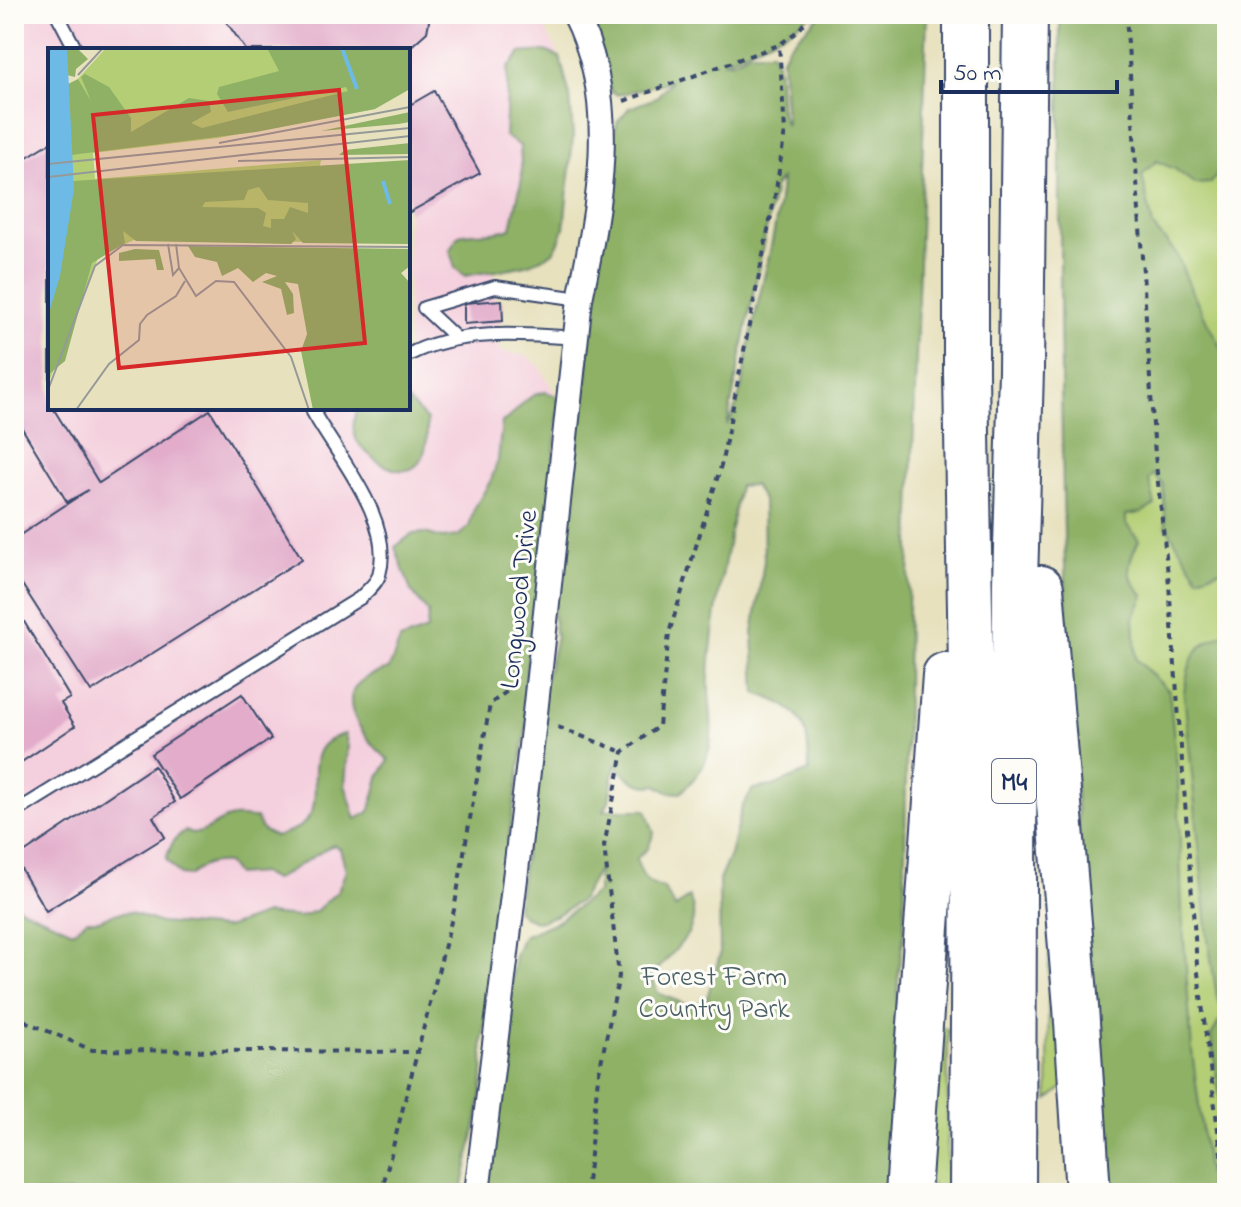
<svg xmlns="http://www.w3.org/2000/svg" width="1241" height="1207" font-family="'Indie Flower',sans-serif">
<rect width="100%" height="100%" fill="#fdfcf7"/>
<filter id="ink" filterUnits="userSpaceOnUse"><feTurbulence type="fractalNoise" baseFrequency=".0125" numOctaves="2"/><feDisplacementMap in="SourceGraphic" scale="16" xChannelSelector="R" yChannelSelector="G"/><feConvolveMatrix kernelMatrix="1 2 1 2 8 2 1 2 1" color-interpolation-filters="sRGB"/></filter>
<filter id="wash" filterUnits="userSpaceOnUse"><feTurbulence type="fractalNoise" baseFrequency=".006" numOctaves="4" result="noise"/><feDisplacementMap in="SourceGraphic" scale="32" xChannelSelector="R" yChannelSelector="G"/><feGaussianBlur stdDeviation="1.8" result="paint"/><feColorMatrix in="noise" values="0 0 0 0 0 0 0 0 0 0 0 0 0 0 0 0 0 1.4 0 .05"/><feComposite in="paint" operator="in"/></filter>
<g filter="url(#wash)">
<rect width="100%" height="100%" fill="#e7e1be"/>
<path fill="#f4cfdd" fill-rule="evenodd" d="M14,14H537L560,57L570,97L573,136L564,228L553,251L536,261L494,270L495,300H502L503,321L498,322L499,351L527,356L539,366L556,396L532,404L333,936L47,934L14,914ZM50,50H408V408H50Z"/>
<path fill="#b3ce75" stroke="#677e6a" stroke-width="2" d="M1060,14H1227V1193H1110L1066,595L1060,318Z
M1049,924L1065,1086L1048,1100Z
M935,1028L948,1029L947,1193H938L925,1177Z"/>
<path fill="#8eb166" stroke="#547062" stroke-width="2" fill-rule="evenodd" d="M589,14H813L786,32L723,62L733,61L750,52H772C786,73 773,103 786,125L782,58L788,46L821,14H927L908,609L904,933L898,979L889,1193H482L515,955L523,936L558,921L598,892V870L581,900L557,915L538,922L523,916L517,909L539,753L546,734L541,698L556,637L553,617L556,593L566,562L569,539L571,487L587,379L591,285L606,227L604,210L610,144L618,121L629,108L656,98L671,81L618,95L611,92ZM781,179C778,229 762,281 752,330C746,356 742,404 727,425L775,186ZM754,485L763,501L764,561L753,633L756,693C804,711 808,720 809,771L773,786L753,789L742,807L730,855L719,880L720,955L706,1001L689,1006L658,993L652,977C670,951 706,931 689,897L675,908L664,888C645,885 642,876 636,859L648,848L654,833L646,810H604L609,801L615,765C628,777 637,789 656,785L668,792L681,793C691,782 704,769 708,753C716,726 707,701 709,674C713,611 728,548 739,486Z
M1060,14H1227V161L1211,183L1195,184L1175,169L1156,161L1142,175L1153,227L1176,253L1192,292L1227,360V568L1198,577L1166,526L1163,485L1153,474L1149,480L1155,505L1141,513L1126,515V524L1139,540C1126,568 1124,573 1144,596L1134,617L1136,659L1169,691L1178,777L1182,912L1192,1051L1210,1193H1110C1091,994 1073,795 1066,595C1059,402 1060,208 1060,14Z
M545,51L560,57L570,97L573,136L564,228C561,235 559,246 553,252C535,268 489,271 465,276L455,268L450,250L459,235C476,231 495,235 511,228L522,178L520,146L505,136L508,68L521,53Z
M546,392L556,396L559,404L540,592L532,617L525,683L529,710L508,841L482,1044C489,1095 469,1143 462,1193H14V902L20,908L73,931L87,920H99L113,914L131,912L160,923L226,928L266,914L299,917L316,911L338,891L346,870L340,849L333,845L274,880L261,873L236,875L227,863C209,862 202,865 189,876L180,875L166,859C171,846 173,837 186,831C203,839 213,822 229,818C237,815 248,818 256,818L262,830L276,837C284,833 298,830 304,823C331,797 292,746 345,734L348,747L345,785L356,819L370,811L379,777L389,760C371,745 334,705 360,682C368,675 379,672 389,669L400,640L427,630L428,612L411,591L395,547L412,534L425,533L442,538L458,536L469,527L474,509L491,480L498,460L502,422C521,412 522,395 546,392Z
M408,401L427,420C427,433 428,446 422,458C407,487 366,458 356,439C351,428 354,418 358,408H408Z
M1227,633V1148L1211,1036L1224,1013L1217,997L1208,939L1184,692C1190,659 1192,644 1227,633Z"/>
<g id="blocks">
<path fill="#e2acca" d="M221,14H430V16L427,32L407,50H246Z
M434,91L480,173L408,213V106Z
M50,143V408H53L99,483L210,410L302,559L91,692L14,572V539L88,490L67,502L14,415V165Z
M502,300L503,321L464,324V303Z
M14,605L70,698L61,703L75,726L14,767Z
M242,694L271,739L180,799L151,754Z
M154,766L175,802L153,817L165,837L46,911L15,859Z"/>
</g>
</g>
<g filter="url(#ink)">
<use href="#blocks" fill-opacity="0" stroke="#3a4a6c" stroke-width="2"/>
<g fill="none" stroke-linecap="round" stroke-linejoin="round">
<defs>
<path id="service" d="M57,14L76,50
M457,339L424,308L495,287L580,299
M408,355C458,329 521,334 575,338
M14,813L360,598C366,592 377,583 379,575C395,521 338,457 313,412L318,408"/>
<path id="minor" d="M477,1193L535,713L580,299C599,207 620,101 575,14"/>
<path id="motorway" d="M966,14V373L974,848L972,1193
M1041,588L1076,1007L1088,1193
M908,1193L945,675
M1013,1193L1015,582L1021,370L1025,14"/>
</defs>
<use href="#service" stroke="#3a4a6c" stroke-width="16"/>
<use href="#minor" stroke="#3a4a6c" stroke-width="28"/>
<use href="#motorway" stroke="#3a4a6c" stroke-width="48"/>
<path stroke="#3a4a6c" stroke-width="4" stroke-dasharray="6 6" stroke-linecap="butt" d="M1126,14L1155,455L1169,584L1197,965L1226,1193
M624,101L779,45L799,30L811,14
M558,727L623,752
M14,1014L29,1023L92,1050L417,1052
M381,1193L454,910L490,704L514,686
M586,1193L598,1077L619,976L604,846L623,752L659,726L669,633L721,466L776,190L785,131L779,45"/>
<use href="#service" stroke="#fff" stroke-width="12"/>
<use href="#minor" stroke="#fff" stroke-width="24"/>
<use href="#motorway" stroke="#fff" stroke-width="44"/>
</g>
</g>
<g text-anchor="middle" stroke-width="6" stroke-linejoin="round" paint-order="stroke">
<rect fill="#fdfcf7" stroke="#5f6c8c" stroke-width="2" x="992" y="759" width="44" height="44" rx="6"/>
<g font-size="26" font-weight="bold" fill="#1b2f5e">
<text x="1014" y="790">M4</text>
</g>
<g font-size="28" fill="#1b2f5e" stroke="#fdfcf7">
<text transform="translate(517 599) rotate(-84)" y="10">Longwood Drive</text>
</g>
<g font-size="28" fill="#495f65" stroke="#fdfcf7">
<text x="714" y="985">Forest Farm<tspan x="714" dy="32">Country Park</tspan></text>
</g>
</g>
<g transform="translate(48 48)">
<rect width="362" height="362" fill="#e7e1be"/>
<path d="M58,0H308L327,61L170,90L45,105L47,131L273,112L258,194L86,192L51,208L0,336V268L26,141L22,89L28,33Z" fill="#b3ce75"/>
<path d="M17,0H29L40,11L28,21L27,29L19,27ZM219,0H362V41L327,61L208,84L23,107L20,103L18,37L30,31L43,53L33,29L37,26L61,39L83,70V84L141,50L161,53L163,64L143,75L154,80L300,43L298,39L180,64L169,46L171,39L231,23ZM362,64V74L350,76L273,83ZM362,95V106L291,107L297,102ZM362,112V196L255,195L244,183L248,191L243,196L88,193L75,183L77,195L44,215L17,313L0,327V260L25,133ZM211,139L220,152L260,155V165L242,159L236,171H223V180L215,178L218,165L210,160L154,159L157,154L196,152L200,142ZM140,198L362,201V218L353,225L362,235V362H265L253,303L259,286L250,236L237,234L245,246L246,265L239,267L233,241L214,234L229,228L218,225L205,234L190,220L174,228L169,214L147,209ZM87,201L111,202L116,222H109L107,211L71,213V205Z" fill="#8eb166" fill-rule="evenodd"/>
<path d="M0,0H19L26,141L12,228L0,268Z" fill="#6dbae7"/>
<path fill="none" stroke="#6dbae7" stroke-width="4" d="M294,0L309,41M335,133L342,156"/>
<path fill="none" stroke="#959a98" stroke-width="2" d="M30,27L55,0M171,95L362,59M190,113L362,109M0,116L362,80M0,129L362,88M120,196L125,227L131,220M128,196L131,220L148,248L168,233L186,234L243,309L261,362M0,342L47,218L75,197L362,199M28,362L61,316L91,292L92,276L99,267L128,248L137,233"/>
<path fill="#d62828" fill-opacity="0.15" stroke="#d62828" stroke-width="4" d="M291,42L317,295L71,320L45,67Z"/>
<rect width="362" height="362" fill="none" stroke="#1b2f5e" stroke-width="4"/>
</g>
<rect width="1241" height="1207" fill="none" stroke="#fdfcf7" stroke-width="48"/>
<path d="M941 80v12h176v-12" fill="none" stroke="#1b2f5e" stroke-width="4"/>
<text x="953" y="80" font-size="24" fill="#1b2f5e" stroke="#fdfcf7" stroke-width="6" paint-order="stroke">50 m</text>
</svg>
